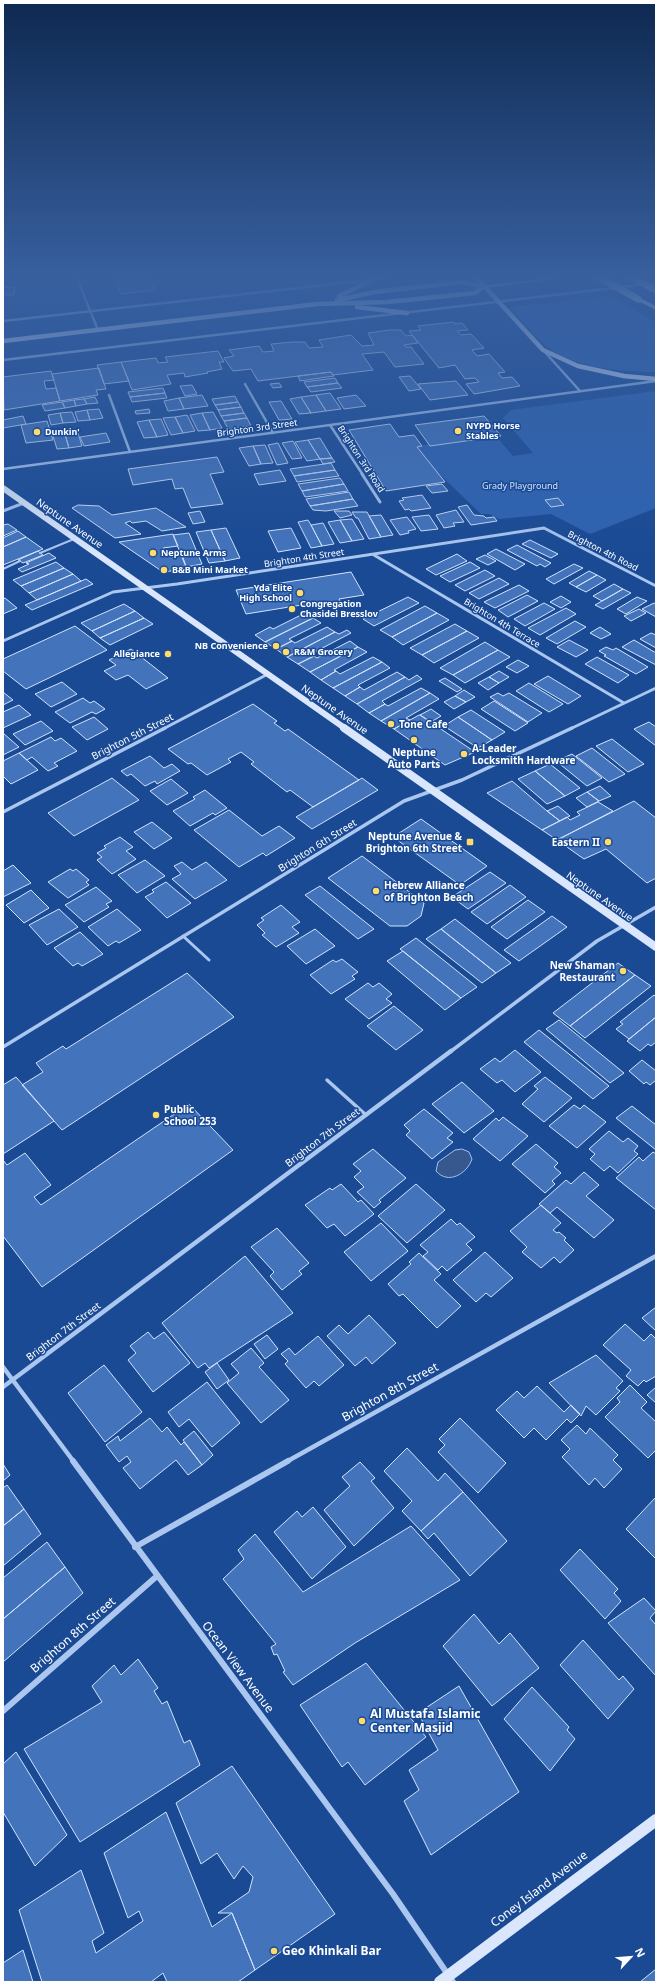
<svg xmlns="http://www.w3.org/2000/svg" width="659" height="1985" font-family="'Noto Sans',sans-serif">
<rect width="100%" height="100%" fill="#1a4a94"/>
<path fill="#2e63b2" d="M609,296L656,322V372C622,372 574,368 546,346C533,335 522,320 510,307Z
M656,391V508L590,534L551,514L499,519L489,514H481L432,467L417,447L428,444L430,446L497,437L513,456L533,453L503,418L511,410Z"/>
<path fill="#36588e" stroke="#9ec1f1" d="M462,1149L469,1152L472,1159C467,1174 448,1185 436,1171L438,1162L455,1150Z"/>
<path fill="#4373bb" stroke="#d2e3fb" d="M113,276H149L156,290L121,294Z
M3,287H15L14,295H3Z
M454,322L455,324L462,323L468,330L457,331L461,335L471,334L484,348L472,350L477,356L489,354L505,372L498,373L502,378L512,377L520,386L474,394L466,384L479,382L475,378L465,379L455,365L439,368L409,331L421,330L418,326Z
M389,330H401L406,336L412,335L418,343L404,345L406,347H411L424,364L395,367L384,352L362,354L373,370L333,375L331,372L258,381L251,369L233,371L224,358L234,356L229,350L259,346L263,352L274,351L271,344L293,342H305L309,348L323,347L319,340L351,335L362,346L374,345L368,333Z
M218,351L224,362H219L222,369L207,372L208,373L185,377L184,373L167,375L171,384L132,390L121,362L156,358L158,363L168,362L165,357Z
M121,362L129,381L104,384L97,365Z
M99,368L106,389L96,390L98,395L60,401L52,374Z
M51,371L54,380L44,381L46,389L56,388L60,401L4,410L3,377Z
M331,372L334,376L300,381L298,376Z
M410,376L421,389L409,391L399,377Z
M335,378L338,383L307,387L304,382Z
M456,381L468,395L430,400L418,384Z
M279,383L282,387L273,388L270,384Z
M338,383L342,388L311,392L307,387Z
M192,385L197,394L185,396L180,386Z
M163,388L165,393L130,397L128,392Z
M165,393L167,398L132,402L130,397Z
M330,393L341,409L326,411L316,395Z
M202,395L208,406L184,409L179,398Z
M316,395L326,411L311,413L301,397Z
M356,395L366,406L344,409L337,398Z
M235,396L238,402L215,405L212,399Z
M95,397L98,403L87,404L84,399Z
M301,397L311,413L299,414L290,399Z
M179,398L184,409L168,411L164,401Z
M84,399L87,404L76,406L74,400Z
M74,400L76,406L65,408L62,402Z
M281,401L292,419L279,420L269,402Z
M62,402L65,408L45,411L42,405Z
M238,402L241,407L218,410L215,405Z
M241,407L244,413L221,416L218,410Z
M99,409L103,418L90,420L87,410Z
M149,409L150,413L136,414L135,411Z
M87,410L90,420L78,421L75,412Z
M72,412L76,422L63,423L60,413Z
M213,412L222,428L210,430L202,413Z
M60,413L63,423L51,425L48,415Z
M202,413L210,430L198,431L190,415Z
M244,413L247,418L224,421L221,416Z
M187,415L195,431L183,433L175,417Z
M23,416L26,424L3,428V420Z
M484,416L501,436L430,446L415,425Z
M175,417L183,433L171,435L163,418Z
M247,418L251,426L228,429L224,421Z
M161,419L168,435L157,437L149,420Z
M149,420L157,437L144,438L137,422Z
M47,421L53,440L26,443L21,425Z
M390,424L399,437L414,435L422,446L417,447L445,482L386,491L349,430Z
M77,430L82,446L69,448L64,431Z
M64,431L69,448L57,449L52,433Z
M106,433L110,442L84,446L80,437Z
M320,438L332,458L320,459L308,440Z
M308,440L320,459L307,461L295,442Z
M293,441L302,458L292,459L282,443Z
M278,443L288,463L277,465L268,445Z
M265,445L273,463L261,464L253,446Z
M253,446L261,464L249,466L239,448Z
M217,457L224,472L210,474L223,504L191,508L183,488L175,489L172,479L133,485L128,469Z
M332,458L335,462L323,464L320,459Z
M331,463L335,470L294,476L290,469Z
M280,470L286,481L259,485L254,474Z
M335,470L339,476L297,482L294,476Z
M340,478L344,484L302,491L298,484Z
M344,484L348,491L305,497L302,491Z
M442,484L448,491L432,493L426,486Z
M349,492L353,499L310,506L306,499Z
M422,495L431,508L411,511L409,509L405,510L399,501L404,500L402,498Z
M558,498L564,505L551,507L545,500Z
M353,499L358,506L326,511L313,510L310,506Z
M78,505L99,506L112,515L156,508L186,527L162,531L146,521L132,523L130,521L125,523L141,534L115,538L72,508Z
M467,505L474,515L484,516L486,518L494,517L497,521L471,525L458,507Z
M456,510L464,522L453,523L455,526L444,528L436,515Z
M200,511L205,522L193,524L188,513Z
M334,511H349L352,515L340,518Z
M352,512H367L381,537L369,539L358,518H356Z
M381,515L393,535L381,537L369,516Z
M429,515L438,529L421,531L412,517Z
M407,517L416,529L408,531L409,533L400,535L390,520Z
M352,519L364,539L352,541L340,520Z
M308,520L311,525L322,546L311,548L298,522Z
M340,520L352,541L340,543L328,522Z
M323,523L334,544L322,546L311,525Z
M8,524L17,530L3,536V525Z
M226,528L240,558L225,561L211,530Z
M291,528L301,548L278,552L268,531Z
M211,530L225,561L209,563L196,532Z
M18,531L26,537L3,547V538Z
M189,533L202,564L186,567L173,535Z
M173,534L178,546L163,548L164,551L169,550L172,557L182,555L187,569L163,572L119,542Z
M26,537L43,549L3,565V547Z
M530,540L558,554L551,558L522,544Z
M517,545L551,563L545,567L540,564L537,566L507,550Z
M496,549L525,564L515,570L487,554Z
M38,551L43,555L23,563L18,560Z
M49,553L56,558L22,572L18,569L29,564L26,563Z
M457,554L467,561L436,575L426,569Z
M485,555L496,561L488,565L476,559Z
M56,562L64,568L21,586L13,580Z
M470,562L480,568L450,582L440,576Z
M574,564L583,568L554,584L546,579Z
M64,568L73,574L29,593L21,586Z
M485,570L495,576L465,591L455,585Z
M589,571L597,575L576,587L569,583Z
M351,572L364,595L339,599L342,604L323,607L320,602L246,614L236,590Z
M73,574L81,581L37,600L29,593Z
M597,575L606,580L586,592L576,587Z
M499,578L509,584L479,599L469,593Z
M86,579L93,584L32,610L25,605Z
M614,584L623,589L602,601L593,596Z
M519,585L529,591L495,608L484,602Z
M623,589L631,593L603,609L595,605Z
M527,595L538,601L508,617L498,610Z
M561,596L571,602L561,608L550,602Z
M408,597L419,603L374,626L363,619Z
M637,597L647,601L626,614L617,609Z
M5,598L17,608L3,614V599Z
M544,603L555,609L525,626L514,619Z
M654,603L656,604V617L642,609Z
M124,604L135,611L92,631L81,623Z
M425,606L437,613L392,637L380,630Z
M566,608L576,614L540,635L528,628Z
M639,609L646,613L631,621L624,616Z
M135,611L144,618L100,638L92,631Z
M305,613L313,618L265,642L255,635L270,627L273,629Z
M437,613L449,620L403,645L392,637Z
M144,618L153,624L110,645L100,638Z
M313,618L321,623L289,639L292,641L276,649L265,642Z
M575,621L586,627L557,644L546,638Z
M455,624L467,631L422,655L410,648Z
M75,626L107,650L26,689L3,671V659Z
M327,627L335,632L287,657L276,649L292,641L295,643Z
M600,627L611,634L601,639L590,633Z
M347,630L351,633L311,654L314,656L298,664L287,657L335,632L339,634Z
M467,631L479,638L434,663L422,655Z
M651,633L656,635V648L640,639Z
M569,640L588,650L576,657L557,647Z
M634,640L656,653V665L622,647Z
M350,641L358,647L310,672L298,664L314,656L317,658Z
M485,642L498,650L453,675L440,668Z
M358,647L367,652L334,670L336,671L321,680L310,672Z
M606,647L613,650L616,648L648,667L636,674L604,656L606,655L599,651Z
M131,649L168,678L146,689L128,675L116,680L104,671L116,665L109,660Z
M498,650L510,657L465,683L453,675Z
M373,657L382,662L333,688L321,680L336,671L340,674Z
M597,657L629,675L618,683L585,664Z
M518,660L529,666L517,673L506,667Z
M382,662L390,668L358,685L360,687L345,696L333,688Z
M499,671L509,677L499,683L489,677Z
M397,672L405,677L357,704L345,696L360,687L364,690Z
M417,675L422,679L382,701L385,704L369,713L357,704L405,677L409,680Z
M548,676L581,696L568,704L534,684Z
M489,677L499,683L488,690L478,683Z
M445,678L462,689L457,692L439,681Z
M62,682L77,694L51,707L35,694Z
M529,683L563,704L549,712L516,691Z
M421,688L430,693L381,721L369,713L385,704L388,706Z
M464,690L475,697L466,702L455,696Z
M3,692L13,700L3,705Z
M430,693L439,699L406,718L410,720L394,729L381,721Z
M498,693L503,696L509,693L542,713L528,722L490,697Z
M455,696L466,702L454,709L444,702Z
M83,698L90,703L94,701L105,709L96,714L92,712L70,723L55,712Z
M494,701L528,723L515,731L481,709Z
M253,704L277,721L274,723L285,731L288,729L359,780L313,807L290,790L287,792L251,764L254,762L241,752L228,759L231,762L207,775L191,763L188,764L168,749Z
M19,705L31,715L3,728V712Z
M431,709L441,716L431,722L420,715Z
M471,710L505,732L492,740L458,717Z
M419,715H420L475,752L445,765L394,729Z
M94,717L108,729L87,740L72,727Z
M458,717L492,740L478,748L444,726Z
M41,721L53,731L25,745L13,734Z
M649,722L656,727V746L634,729Z
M3,733L19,747L3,755Z
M51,737L55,741L61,738L77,751L54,763L58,766L48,771L32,757L27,760L19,753Z
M612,739L644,764L628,772L596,746Z
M592,748L625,774L609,782L576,756Z
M19,753L38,770L11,784L3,776V761Z
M572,754L602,778L587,786L556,761Z
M150,756L164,768L172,764L180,771L157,784L155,781L145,786L131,774L127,776L121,771Z
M550,764L580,788L565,796L535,771Z
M535,771L565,796L547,804L518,779Z
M112,778L139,800L74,836L48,813Z
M362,778L378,790L312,829L296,817Z
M171,779L188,793L167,805L150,791Z
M512,781L547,811L560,821L542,830L487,793Z
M600,786L611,796L599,801L587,792Z
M205,790L227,808L215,815L213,813L190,826L173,811L195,799L193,797Z
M587,792L599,801L587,807L576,798Z
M634,801L656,818V878L647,883L606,849L584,859L557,840Z
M598,802L613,811L557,840L542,830L567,817L570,820L580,815L577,812Z
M558,806L570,816L560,821L547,811Z
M229,810L262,836L279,826L295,838L266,856L263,853L239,867L194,830Z
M421,819L487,866L460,885L393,837Z
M152,822L172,838L154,849L134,832Z
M120,837L133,847L126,851L136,859L112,874L97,860L102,857L97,853L106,848L104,846Z
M362,856L424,903L421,916L407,926H390L328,878Z
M145,860L165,876L137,893L118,875Z
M182,862L192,870L206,862L227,880L195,899L172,879L181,874L174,866Z
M13,865L31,883L3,897V871Z
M70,869L73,871L76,869L89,880L86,882L89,885L68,898L48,882Z
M490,872L506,883L468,909L452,897Z
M166,882L191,903L167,918L145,897L154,892L152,890Z
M510,885L526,897L487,924L471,912Z
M320,886L374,929L358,939L305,895Z
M96,887L112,901L106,904L109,907L84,922L65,905Z
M31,890L49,908L24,923L6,905Z
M528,900L545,912L507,939L491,927Z
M281,905L300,922L292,927L299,933L276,947L262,935L265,933L257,925L264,920L261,918Z
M59,909L78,927L47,945L29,925Z
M117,909L141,930L119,943L116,941L108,946L88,927Z
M552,916L567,927L519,961L504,950Z
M455,919L511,963L496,973L441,929Z
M315,929L335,946L306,964L287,946Z
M441,929L496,973L482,983L426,939Z
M80,932L103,954L82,966L78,963L73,966L54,948Z
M416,938L477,987L461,998L400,949Z
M403,951L461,998L445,1010L387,961Z
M342,959L358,972L352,976L355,979L331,994L310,975L333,960L336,962Z
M618,963L635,975L570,1026L553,1013Z
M187,973L234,1017L62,1130L22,1085L43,1072L36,1063L63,1046L66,1049Z
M635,975L651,986L585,1038L570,1026Z
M368,983L373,987L379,983L392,994L386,999L392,1003L369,1019L345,999Z
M654,995L656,997V1017L629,1039L616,1029L623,1024L620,1022Z
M394,1006L423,1030L396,1050L367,1026Z
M656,1017V1042L651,1046L648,1044L640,1051L627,1041Z
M559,1020L624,1073L610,1083L546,1029Z
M539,1030L609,1086L593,1099L524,1042Z
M515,1050L541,1072L515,1092L502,1080L497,1083L480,1069L495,1058L500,1062Z
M642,1060L656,1071V1080L650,1085L646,1082L644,1084L629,1071Z
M16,1077L54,1121L3,1154V1085Z
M545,1077L572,1098L544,1122L522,1104L538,1089L534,1086Z
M462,1082L494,1111L464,1133L432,1104Z
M189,1104L233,1150L42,1287L3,1236V1160L7,1165L25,1153L51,1185L34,1197L41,1205Z
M574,1105L580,1109L584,1105L606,1122L577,1148L549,1126Z
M632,1106L656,1125V1150L616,1118Z
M424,1109L453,1133L447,1138L453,1142L432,1159L406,1135L410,1131L404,1125Z
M503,1117L528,1136L500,1161L473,1139L496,1118L499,1121Z
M609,1131L623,1142L628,1138L638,1146L634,1151L638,1154L618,1173L610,1166L604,1171L590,1159L595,1154L589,1149Z
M536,1144L558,1163L554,1167L561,1173L552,1181L555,1184L545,1193L512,1164Z
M373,1149L406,1178L379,1200L381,1202L374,1208L357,1192L364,1187L354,1177L361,1171L353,1164Z
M653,1152L656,1154V1210L616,1178L639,1157L643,1161Z
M584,1172L599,1185L586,1196L614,1220L594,1238L557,1207L550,1213L539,1204L566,1180L571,1184Z
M341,1184L358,1202L361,1200L374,1214L345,1236L334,1224L327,1228L305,1205L330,1188L332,1190Z
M416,1184L445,1210L407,1243L378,1216Z
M541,1205L561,1223L553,1230L557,1233L559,1232L566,1238L564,1240L574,1250L560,1263L554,1257L541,1268L522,1252L527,1247L510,1231Z
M451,1219L457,1225L460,1223L475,1237L466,1244L472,1250L447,1271L442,1266L438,1270L423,1256L428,1252L420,1245Z
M381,1223L408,1251L371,1281L344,1252Z
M277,1228L309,1263L299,1271L302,1274L282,1290L270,1276L274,1272L251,1247Z
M485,1252L513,1278L491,1297L486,1293L476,1302L453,1280Z
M419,1253L441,1274L434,1280L461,1306L437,1328L403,1294L399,1296L388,1284L411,1264L409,1262Z
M245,1256L293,1313L209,1368L205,1363L198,1368L162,1323Z
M656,1307V1331L642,1318Z
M369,1315L396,1343L372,1364L366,1357L355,1366L327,1336L339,1325L348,1334Z
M625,1324L644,1341L651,1334L656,1339V1376L646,1382L644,1380L638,1386L626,1376L631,1370L603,1345Z
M148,1332L154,1339L164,1332L190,1363L153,1392L128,1360L136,1353L130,1346Z
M267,1335L278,1349L265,1359L254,1344Z
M318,1336L344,1365L319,1386L314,1381L306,1388L285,1364L288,1361L281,1354L289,1348L295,1355Z
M251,1348L264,1363L259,1367L289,1400L261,1423L227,1383L239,1373L231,1364Z
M596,1355L623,1381L616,1388L620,1391L596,1415L586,1406L581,1416L549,1383Z
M217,1363L229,1380L217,1389L205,1372Z
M104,1365L142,1412L105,1442L68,1393Z
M207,1382L240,1423L212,1447L189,1419L179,1427L168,1412Z
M630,1385L647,1402L641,1408L656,1422V1450L648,1458L605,1417L620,1402L617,1398Z
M537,1386L564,1412L571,1405L580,1414L571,1423L567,1419L546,1440L534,1428L524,1438L496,1410L517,1391L524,1398Z
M656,1387V1403L647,1395Z
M150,1418L162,1432L167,1427L181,1445L184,1442L202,1465L188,1475L176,1460L140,1489L123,1468L131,1462L127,1456L119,1462L106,1445L118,1436L120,1441Z
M460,1418L506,1463L478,1493L438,1452L445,1445L439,1439Z
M577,1425L586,1434L590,1428L618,1455L613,1460L622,1469L604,1488L595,1478L589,1485L562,1457L570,1449L561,1440Z
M194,1431L213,1455L202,1465L183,1440Z
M407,1448L438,1481L445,1473L463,1492L421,1531L402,1511L412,1501L384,1471Z
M360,1462L375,1478L371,1481L394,1508L354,1546L324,1510L350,1486L342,1477Z
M3,1464L10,1475L3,1481Z
M7,1485L24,1509L3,1526V1488Z
M463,1492L507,1541L470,1576L434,1533L428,1539L421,1531Z
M655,1498L656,1500V1559L626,1529Z
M313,1507L346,1547L312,1579L274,1532L297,1511L302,1517Z
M24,1509L41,1534L3,1566V1526Z
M411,1526L460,1580L355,1643L293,1685L283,1672L285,1671L277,1654L274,1655L271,1647L276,1644L223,1579L244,1559L238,1550L255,1534L303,1592Z
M47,1542L65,1567L3,1619V1578Z
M580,1549L618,1589L614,1593L621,1601L605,1619L560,1570Z
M65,1567L83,1593L3,1662V1619Z
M644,1598L656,1611L650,1618L656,1625V1676L608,1623Z
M474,1614L499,1644L510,1633L539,1668L492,1706L443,1646Z
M583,1640L619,1680L623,1676L634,1689L608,1719L560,1665Z
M138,1659L158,1688L154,1691L162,1704L167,1701L184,1743L190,1740L200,1765L80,1842L24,1749L102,1702L92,1686L114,1665L121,1675Z
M366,1663L426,1737L365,1785L348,1762L342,1767L300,1705Z
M459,1686L519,1792L431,1855L404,1801L419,1790L409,1770L438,1750L418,1713Z
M532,1687L569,1727L567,1730L575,1739L550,1771L504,1719Z
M16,1752L67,1835L35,1866L3,1812V1764Z
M232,1766L335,1914L255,1970L232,1913H218L249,1892L253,1877L243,1866L234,1879L217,1853L201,1864L176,1803Z
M166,1812L212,1927L232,1913L255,1970L238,1982H167L163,1973L151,1982H42L19,1910L81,1870L104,1933L92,1941L96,1953L143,1921L139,1911L128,1918L104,1853Z
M23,1950L33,1982H3V1963Z
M656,1969V1982H640Z"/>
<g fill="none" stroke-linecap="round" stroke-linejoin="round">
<path stroke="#abc7ef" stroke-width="2" d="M40,553L74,539
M3,569L20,561"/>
<path stroke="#abc7ef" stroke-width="3" d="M183,936L209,960"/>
<path stroke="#abc7ef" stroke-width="3.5" d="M327,1080L366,1115"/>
<path stroke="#abc7ef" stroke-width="2.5" d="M76,276L98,330
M3,321L405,276
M543,350L580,391
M3,360L656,283
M245,384L273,433
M109,395L130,452
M330,425L363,475
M3,469L656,381"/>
<path stroke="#abc7ef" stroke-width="3" d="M362,474L380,502
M3,511L24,503
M374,555L624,703
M3,641L113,592L177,584L544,528L656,586
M163,729L268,674
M570,729L656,688"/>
<path stroke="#abc7ef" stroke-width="3.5" d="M3,812L165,728
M3,1047L404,801L462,780L572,728
M450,1052L597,941L656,907"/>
<path stroke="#abc7ef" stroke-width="4.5" d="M3,1367L74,1462
M3,1387L451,1051
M286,1462L656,1256"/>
<path stroke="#abc7ef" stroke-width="6" d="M73,1461L393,1894L453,1982
M135,1547L288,1461
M3,1711L157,1576"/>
<path stroke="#d9e6fb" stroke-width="4.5" d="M475,276L543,350L578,366L624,376L656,379
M339,296L374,279
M337,300L375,292L463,282L484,286
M357,307L407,313
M3,341L317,304L387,302L475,293L484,286"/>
<path stroke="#d9e6fb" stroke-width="6" d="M3,488L346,729"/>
<path stroke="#d9e6fb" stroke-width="8" d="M344,728L656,947"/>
<path stroke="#d9e6fb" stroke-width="12" d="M440,1982L656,1820"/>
<path fill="#f4f8ff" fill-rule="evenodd" d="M563,276H579L484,288L481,286Z"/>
<path fill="#fff" fill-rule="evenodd" d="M636,298H640L656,306V310L636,300Z"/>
<path stroke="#fff" stroke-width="7" d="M596,276L638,299
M629,276L656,290"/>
</g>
<linearGradient id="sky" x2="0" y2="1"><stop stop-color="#0e2951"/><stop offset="0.5" stop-color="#38609f"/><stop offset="1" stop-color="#38609f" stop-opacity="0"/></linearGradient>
<rect width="659" height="554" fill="url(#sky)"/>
<g fill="#ffdb6a" stroke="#1a4a94" stroke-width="1.5">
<circle cx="458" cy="431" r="4"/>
<circle cx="37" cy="432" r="4"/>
<circle cx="153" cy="553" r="4"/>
<circle cx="164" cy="570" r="4"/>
<circle cx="300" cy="593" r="4"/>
<circle cx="292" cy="609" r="4"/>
<circle cx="276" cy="646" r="4"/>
<circle cx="286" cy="652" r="4"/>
<circle cx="168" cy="654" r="4"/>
<circle cx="391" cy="724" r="4"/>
<circle cx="414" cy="740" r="4"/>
<circle cx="464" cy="754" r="4"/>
<rect x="466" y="838" width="8" height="8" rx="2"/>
<circle cx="608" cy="842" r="4"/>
<circle cx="376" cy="891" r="4"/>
<circle cx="623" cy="971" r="4"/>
<circle cx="156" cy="1115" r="4"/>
<circle cx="362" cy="1721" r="4"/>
<circle cx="274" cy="1951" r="4"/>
</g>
<g text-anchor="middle" stroke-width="3" stroke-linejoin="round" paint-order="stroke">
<g font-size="9" font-weight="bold" fill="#fff" stroke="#1a4a94" text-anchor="start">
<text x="466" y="429">NYPD Horse<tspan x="466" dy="10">Stables</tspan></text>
<text x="45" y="435">Dunkin'</text>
<text x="161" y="556">Neptune Arms</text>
<text x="172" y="573">B&amp;B Mini Market</text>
<text x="292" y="591" text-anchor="end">Yda Elite<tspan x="292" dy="10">High School</tspan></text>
<text x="300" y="607">Congregation<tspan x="300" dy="10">Chasidei Bresslov</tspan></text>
<text x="268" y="649" text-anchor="end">NB Convenience</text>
<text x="294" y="655">R&amp;M Grocery</text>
<text x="160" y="657" text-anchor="end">Allegiance</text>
</g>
<g font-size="9" fill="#fff" stroke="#1a4a94">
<text transform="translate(257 428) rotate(-8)" y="3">Brighton 3rd Street</text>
<text transform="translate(361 459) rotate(57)" y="3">Brighton 3rd Road</text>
<text transform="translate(603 551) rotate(27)" y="3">Brighton 4th Road</text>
<text transform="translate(304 558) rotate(-9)" y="3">Brighton 4th Street</text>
<text transform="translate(502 623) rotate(31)" y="3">Brighton 4th Terrace</text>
</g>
<g font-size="9" fill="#d2e3fb" stroke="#1a4a94">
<text x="520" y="489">Grady Playground</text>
</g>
<g font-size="10" fill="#fff" stroke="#1a4a94">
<text transform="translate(70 523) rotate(35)" y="4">Neptune Avenue</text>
<text transform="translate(335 709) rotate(35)" y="4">Neptune Avenue</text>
<text transform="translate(132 736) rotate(-27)" y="4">Brighton 5th Street</text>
<text transform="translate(317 845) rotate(-32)" y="4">Brighton 6th Street</text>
<text transform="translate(600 896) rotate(35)" y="4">Neptune Avenue</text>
<text transform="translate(322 1137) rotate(-37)" y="4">Brighton 7th Street</text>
<text transform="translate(63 1331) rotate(-37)" y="4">Brighton 7th Street</text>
</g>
<g font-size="10" font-weight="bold" fill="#fff" stroke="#1a4a94" text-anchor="start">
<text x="399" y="728">Tone Cafe</text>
<text x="472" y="752">A-Leader<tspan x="472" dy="12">Locksmith Hardware</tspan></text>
<text x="414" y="756" text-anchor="middle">Neptune<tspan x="414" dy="12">Auto Parts</tspan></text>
<text x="462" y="840" text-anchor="end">Neptune Avenue &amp;<tspan x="462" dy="12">Brighton 6th Street</tspan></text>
<text x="600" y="846" text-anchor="end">Eastern II</text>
<text x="384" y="889">Hebrew Alliance<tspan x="384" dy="12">of Brighton Beach</tspan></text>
<text x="615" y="969" text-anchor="end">New Shaman<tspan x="615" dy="12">Restaurant</tspan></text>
<text x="164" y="1113">Public<tspan x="164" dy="12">School 253</tspan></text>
</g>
<g font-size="12" fill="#fff" stroke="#1a4a94">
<text transform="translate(390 1392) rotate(-29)" y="4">Brighton 8th Street</text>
<text transform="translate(73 1635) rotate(-41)" y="4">Brighton 8th Street</text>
<text transform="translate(238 1667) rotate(53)" y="4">Ocean View Avenue</text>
<text transform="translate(539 1889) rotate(-37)" y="4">Coney Island Avenue</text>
</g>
<g font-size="12" font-weight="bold" fill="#fff" stroke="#1a4a94" text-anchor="start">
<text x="370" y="1718">Al Mustafa Islamic<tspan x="370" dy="14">Center Masjid</tspan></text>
<text x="282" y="1955">Geo Khinkali Bar</text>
</g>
</g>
<rect width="659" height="1985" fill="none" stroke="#ffffff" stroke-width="8"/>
<g transform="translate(631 1957) rotate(64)" stroke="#1a4a94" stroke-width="3" paint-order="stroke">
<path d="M0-3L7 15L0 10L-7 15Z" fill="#ffffff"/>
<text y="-6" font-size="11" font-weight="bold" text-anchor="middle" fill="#ffffff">N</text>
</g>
</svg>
